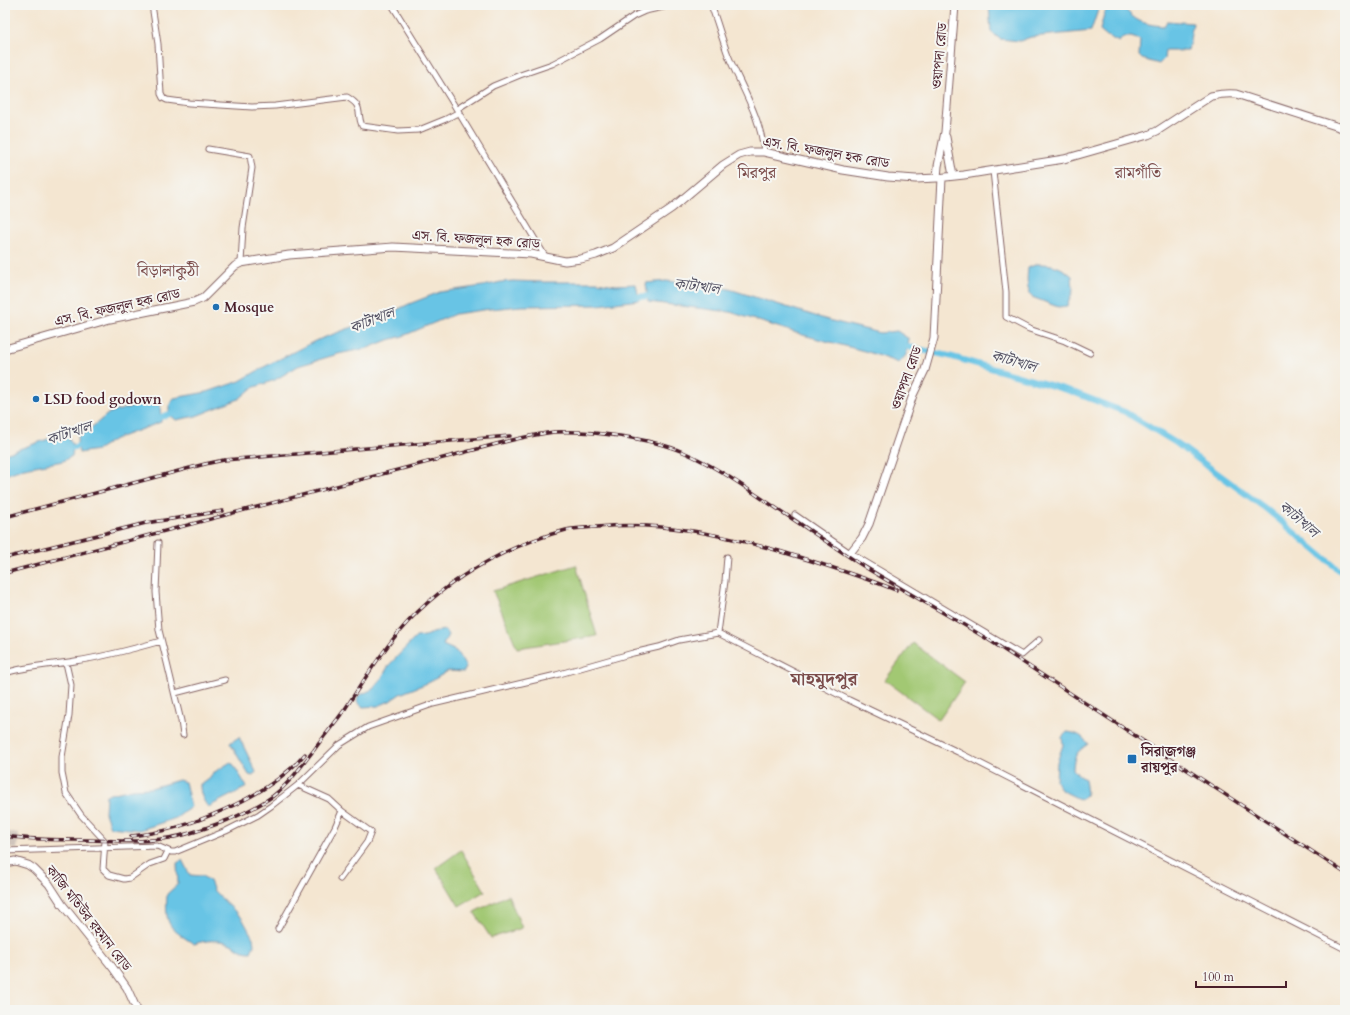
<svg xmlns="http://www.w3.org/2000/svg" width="1350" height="1015" font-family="Cardo,'Noto Serif Bengali',serif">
<rect width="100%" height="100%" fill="#f6f6f2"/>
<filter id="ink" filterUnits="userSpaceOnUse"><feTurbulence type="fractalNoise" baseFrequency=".025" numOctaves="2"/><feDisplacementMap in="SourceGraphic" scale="8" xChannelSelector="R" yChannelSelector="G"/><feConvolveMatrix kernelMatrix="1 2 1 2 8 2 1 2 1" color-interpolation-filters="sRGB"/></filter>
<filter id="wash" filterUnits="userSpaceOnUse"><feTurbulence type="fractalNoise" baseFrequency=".012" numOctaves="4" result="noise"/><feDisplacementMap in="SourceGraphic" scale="16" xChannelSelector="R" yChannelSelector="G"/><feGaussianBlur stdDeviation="0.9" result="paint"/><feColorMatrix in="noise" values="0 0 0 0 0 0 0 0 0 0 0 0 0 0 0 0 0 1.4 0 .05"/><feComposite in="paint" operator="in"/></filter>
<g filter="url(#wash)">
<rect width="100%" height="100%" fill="#f4e6d1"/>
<path fill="#cec2b9" d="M5,831L19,834L17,849L5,848Z"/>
<path fill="#a2c873" stroke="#76744f" d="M576,565L597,636L517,648L493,591Z
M913,643L965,682L939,720L885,680Z
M461,850L485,891L459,906L436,868Z
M508,895L522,928L491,938L474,912Z"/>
<path fill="#67c4e5" stroke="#587288" d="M989,5H1102L1098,10L1091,31L1031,37L1020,41L1000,39L991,32Z
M1109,5H1119C1124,8 1128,12 1132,16C1141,24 1152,25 1164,26L1167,21L1193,23L1188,51H1165L1164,59L1159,64L1142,59L1139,56L1140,40L1131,37H1123L1119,42L1107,36L1100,30L1104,14Z
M1037,264C1053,264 1060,266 1072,276L1073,291L1067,306L1058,307L1032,297C1026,287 1027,278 1028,268Z
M513,281L542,282H597L616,285L636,284L639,300L599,305L521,306L490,309L455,314L403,336L385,341L368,348L338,354L298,366L275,380L252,388L239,399L196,416L176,420L169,414V406L174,398L207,392L240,381L264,367L315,341L347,329L378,319L409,304L440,292L483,286L501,282Z
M666,281L700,284L729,289L828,320L880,333L897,331L909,339L906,355L899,363L868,352L803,335L730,312L648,302L646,283Z
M160,404L161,422L115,439L97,450L79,453L77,441L79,435L86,432L109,413L138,405Z
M67,435L73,445L72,456L63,461L24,468L5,475V454L51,438Z
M445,630L448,635L443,645L456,651L466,667L464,672L448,671L430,682L400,694L390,701L378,706L363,707L357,702L358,696L373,689L381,679L389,665L416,637C427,637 434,631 445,630Z
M1067,732C1077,733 1083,736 1088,744C1077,752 1074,754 1073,769L1079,776L1085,779L1087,794L1081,800L1061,790L1056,781L1057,762L1063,745L1062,737Z
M239,737L256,772L253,776L249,775L230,743Z
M229,763L233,764L247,787L208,807C202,799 200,793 200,784L207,781L213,773Z
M179,780L185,782L191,807L176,818L140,830L110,827L105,813L106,795L132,789L151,788Z
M182,860L190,875L202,876L210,881L214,891L242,918L253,938L254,945L251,952C241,952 239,948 231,944C220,939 205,940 194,944C168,927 165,926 167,894L178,884L177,863Z"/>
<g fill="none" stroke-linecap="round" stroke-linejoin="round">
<path stroke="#67c4e5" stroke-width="6" d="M631,297L654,296
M900,345L949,356L1070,391L1125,412L1176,443L1265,508L1345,575
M155,419L176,412
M66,450L86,443"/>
</g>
</g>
<g filter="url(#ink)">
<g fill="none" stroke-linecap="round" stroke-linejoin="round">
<defs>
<path id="street" d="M152,5L158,44L161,94L163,98L167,100L189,103L252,107L275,106L347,97C364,107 356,111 362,126L398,131L419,130L446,119L459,112
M392,5L451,100L545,256
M711,5C717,21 722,39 728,55C741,87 761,117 764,152
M457,109L493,86L520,75L552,64L600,39L634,16L645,11L672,5
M208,149L250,156L252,168L243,228L241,263
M993,171L1006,292V317L1029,329L1065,341L1090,353
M795,515L850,553L1022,655L1039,640
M158,543L156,592L159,630L181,721L183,735
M727,557L725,581L718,633L849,700L958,752L1345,949
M66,663L71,685L69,715L62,757V773L66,793L81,815L105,841L103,869L109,875L124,879L130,878L150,864L164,859L168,851
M5,673C28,666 51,665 75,661C104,657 133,649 161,641
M175,693L225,680
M5,851L157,846L171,852H175L226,831L258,815L271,806L298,785L339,745L368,727L433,704L556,675L633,653L659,647L679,640L718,633
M340,879L367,842L371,832L342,811
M278,929L335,827L342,811L329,799L298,785"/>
<path id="secondary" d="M946,137L953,176
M937,178L938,166L945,132L955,5
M5,349L110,319L194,302L203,298L235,266L241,263L289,255L393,247L531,254L565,261L581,259L596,255L613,248L672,208L723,165L739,155L750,152H764L843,170L888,177L916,179L937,178L964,175L1064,159L1148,135L1157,131L1211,96C1220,94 1227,93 1236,94L1345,129
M850,553L862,538L869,524L913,395L925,370L934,338L942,178
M5,863L15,861L28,865L34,869L49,884L62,904L113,968L127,988L137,1010"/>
</defs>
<use href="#street" stroke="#866565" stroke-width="7"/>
<use href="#secondary" stroke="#866565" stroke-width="9"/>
<use href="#street" stroke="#fff" stroke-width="5"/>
<use href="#secondary" stroke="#fff" stroke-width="7"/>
<defs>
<path id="rail" d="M5,517L205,464L224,460L510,436
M5,558L146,523L223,511
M5,573L504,442C520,438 537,434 554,432C590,430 650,438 683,452C711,464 736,481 761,498C793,519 825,541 857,562C902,591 950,615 995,644L1345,873
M5,836C32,840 59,840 87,840C117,841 149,843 179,836C196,832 212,826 228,820C244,813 259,806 273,796C290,783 301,766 314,750C324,736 335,723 345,709C362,683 378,657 398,633C424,602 454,579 490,560C514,547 539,537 566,530C576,528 587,528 597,527C661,521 718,534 779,551C819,563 857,575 896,590
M131,836C186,831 269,797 305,754"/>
</defs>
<use href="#rail" stroke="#4a1f2b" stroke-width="3.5"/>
<use href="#rail" stroke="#f6f6f2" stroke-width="2" stroke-dasharray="6" stroke-linecap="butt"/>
</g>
</g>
<g fill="#1f6fb2" stroke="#f6f6f2" stroke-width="1.5">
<circle cx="216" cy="307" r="4"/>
<circle cx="36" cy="399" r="4"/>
<rect x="1127" y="754" width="10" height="10" rx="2"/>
</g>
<g text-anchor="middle" stroke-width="4" stroke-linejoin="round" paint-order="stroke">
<g font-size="14" fill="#4a1f2b" stroke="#f6f6f2">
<text transform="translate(939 56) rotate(-85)" y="5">ওয়াপদা রোড</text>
<text transform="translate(826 152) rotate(10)" y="5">এস. বি. ফজলুল হক রোড</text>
<text transform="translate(476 239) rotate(4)" y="5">এস. বি. ফজলুল হক রোড</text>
<text transform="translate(117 307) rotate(-13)" y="5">এস. বি. ফজলুল হক রোড</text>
<text transform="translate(906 378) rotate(-70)" y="5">ওয়াপদা রোড</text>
<text transform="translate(89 918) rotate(52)" y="5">কাজি মতিউর রহমান রোড</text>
</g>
<g font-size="14" font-weight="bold" fill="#4a1f2b" stroke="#f6f6f2" text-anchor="start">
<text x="224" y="312">Mosque</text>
<text x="44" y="404">LSD food godown</text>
<text x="1141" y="756">সিরাজগঞ্জ<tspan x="1141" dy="16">রায়পুর</tspan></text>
</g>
<g font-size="15" font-style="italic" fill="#535163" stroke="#f6f6f2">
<text transform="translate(697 286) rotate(7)" y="5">কাটাখাল</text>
<text transform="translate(372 320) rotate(-21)" y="5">কাটাখাল</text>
<text transform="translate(1014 361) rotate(16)" y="5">কাটাখাল</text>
<text transform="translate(69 433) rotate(-18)" y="5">কাটাখাল</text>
<text transform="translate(1299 519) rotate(40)" y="5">কাটাখাল</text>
</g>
<g font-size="16" fill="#7a4b4a" stroke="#f6f6f2">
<text x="757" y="178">মিরপুর</text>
<text x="1138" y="178">রামগাঁতি</text>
<text x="168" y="276">বিড়ালাকুঠী</text>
</g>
<g font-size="18" font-weight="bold" fill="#7a4b4a" stroke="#f6f6f2">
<text x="824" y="685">মাহমুদপুর</text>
</g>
</g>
<rect width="1350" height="1015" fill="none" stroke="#f6f6f2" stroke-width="20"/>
<path d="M1196 981v6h90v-6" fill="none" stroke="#4a1f2b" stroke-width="2"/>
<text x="1202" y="981" font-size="12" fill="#4a1f2b" stroke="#f6f6f2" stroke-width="3" paint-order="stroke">100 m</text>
</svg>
